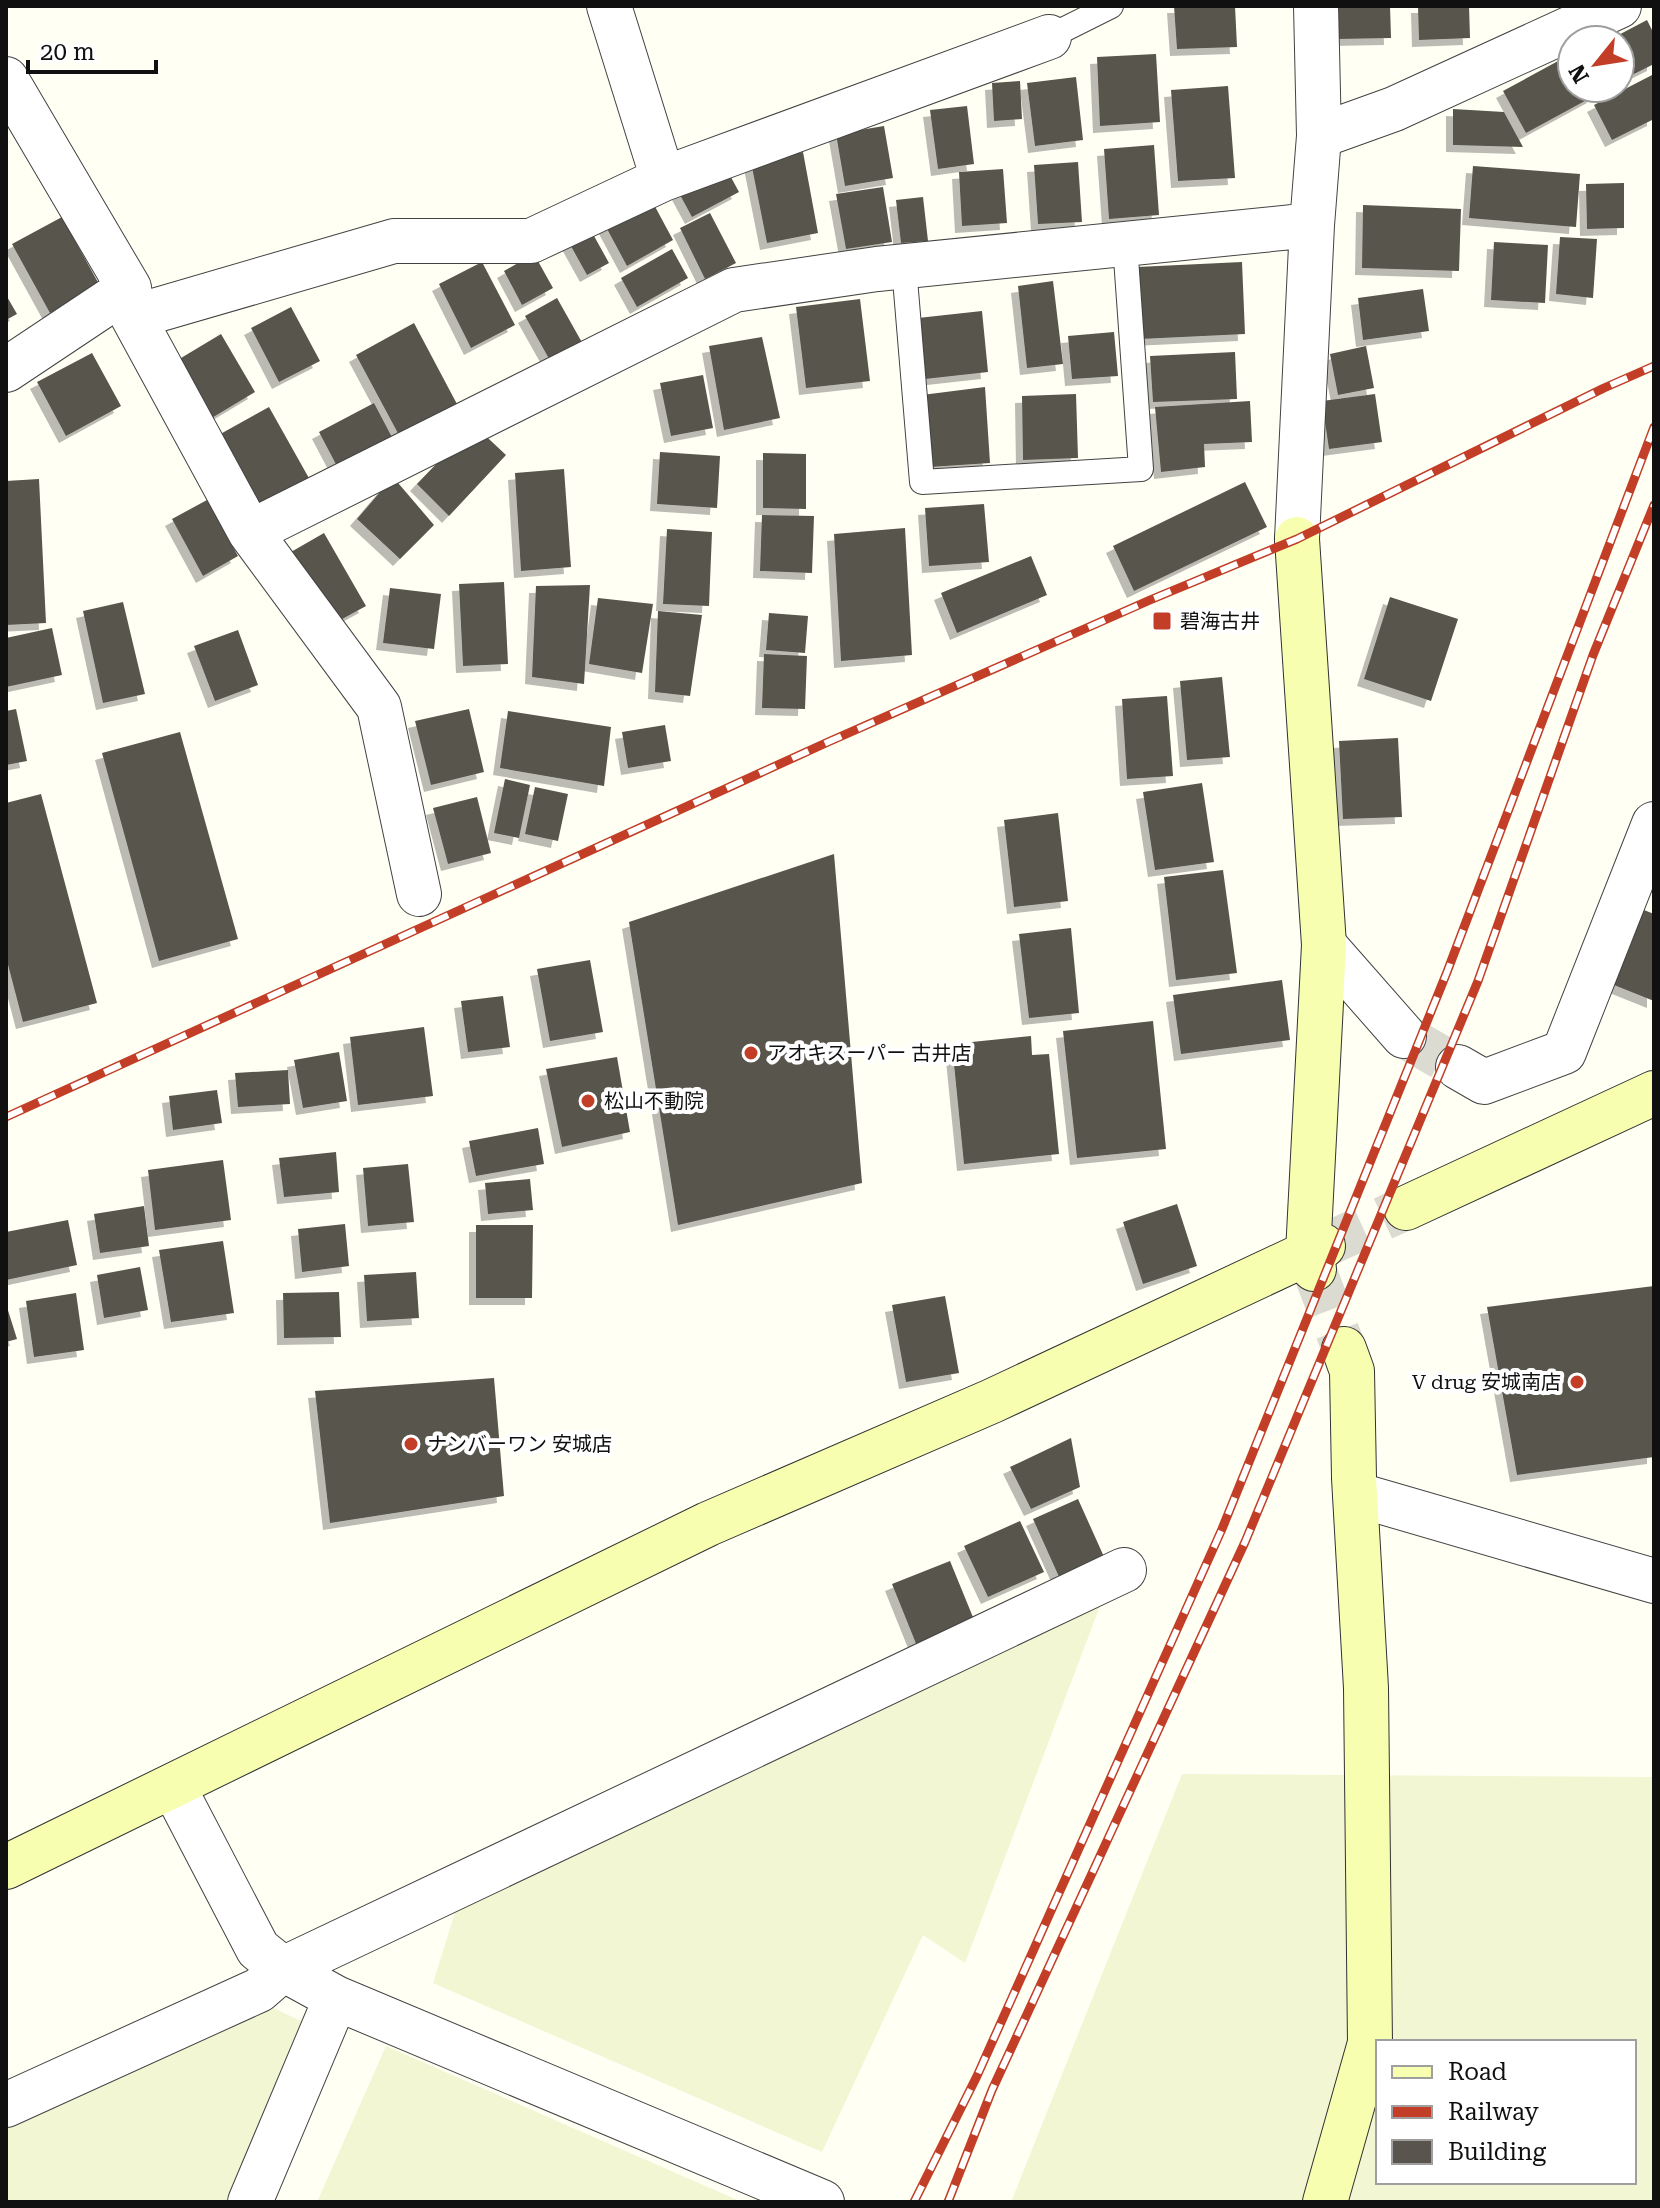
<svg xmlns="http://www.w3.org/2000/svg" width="1660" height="2208" font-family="'Roboto Serif','Noto Sans JP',serif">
<defs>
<filter id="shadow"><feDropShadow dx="-7" dy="7" stdDeviation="0" flood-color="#0004"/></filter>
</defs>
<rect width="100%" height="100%" fill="#fffff4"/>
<path fill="#f2f6d3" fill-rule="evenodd" d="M1103,1598L965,1963L923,1935L822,2152L433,1983L462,1890Z
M1182,1774L1654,1777V2202H1011ZM1378,2042H1634V2182H1378Z
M259,2001L309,2025L229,2202H6V2125Z
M386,2046L742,2202H317Z"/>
<path fill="#59544d" filter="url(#shadow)" d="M1174,6H1235L1237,47L1177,49Z
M1337,6H1390L1391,38L1338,39Z
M1418,6H1469L1470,38L1419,40Z
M1647,20L1654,34V64L1620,81V40H1609Z
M1156,54L1160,122L1100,126L1097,57Z
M1571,54L1572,88H1590L1594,96L1526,133L1503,91Z
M1654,74V119L1612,140L1594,105Z
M1076,77L1083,140L1035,146L1027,83Z
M1020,81L1022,119L994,121L992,83Z
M1228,86L1235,178L1178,181L1171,90Z
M967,106L974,164L938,169L930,110Z
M1453,109L1504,112L1523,147L1453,145Z
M884,126L893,178L845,186L836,134Z
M1154,145L1159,215L1109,219L1104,149Z
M803,152L818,233L767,243L751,162Z
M1078,162L1082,222L1038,224L1034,165Z
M1473,166L1580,174L1576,227L1469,218Z
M726,168L739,192L692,217L679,193Z
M1003,169L1007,223L962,226L959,172Z
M1624,183V228L1587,229L1586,184Z
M883,187L892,242L846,249L836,194Z
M923,197L928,241L901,243L896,200Z
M652,201L673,240L627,266L606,227Z
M1363,205L1461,209L1459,271L1362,268Z
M710,213L736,263L705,279L680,228Z
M62,217L100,286L50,313L12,244Z
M589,227L609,263L587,275L567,239Z
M1560,237L1597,239L1593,298L1556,294Z
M1494,242L1548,245L1545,303L1491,300Z
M672,249L688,278L637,307L621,278Z
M534,254L553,288L522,305L504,271Z
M482,262L515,325L471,348L439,284Z
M1242,262L1245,334L1140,339L1137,267Z
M1053,281L1063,364L1027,368L1018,286Z
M1423,289L1429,331L1363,340L1358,298Z
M6,295L17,314L6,320Z
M557,298L584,346L552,364L525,316Z
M860,299L870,381L806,388L796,307Z
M291,307L320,361L279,382L251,328Z
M982,311L988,372L925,379L918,318Z
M414,323L458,406L400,437L356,355Z
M1114,332L1118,376L1072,379L1068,336Z
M221,334L255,392L210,419L176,361Z
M762,337L780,418L724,430L709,346Z
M1366,346L1374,388L1338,395L1330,354Z
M1235,352L1237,399L1153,402L1150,356Z
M92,353L121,406L66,436L37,382Z
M703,375L713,428L671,436L660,383Z
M985,387L990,463L930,467L922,395Z
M1076,394L1078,458L1023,460L1022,396Z
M1375,394L1382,442L1329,449L1322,401Z
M1250,401L1252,442L1204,444L1205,467L1161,472L1155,407Z
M374,403L394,441L339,470L319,432Z
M269,407L310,480L256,510L215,437Z
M474,425L506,455L449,516L417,484Z
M660,452L720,456L717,508L657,504Z
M763,453L806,454V509L763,508Z
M564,469L571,567L521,571L515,473Z
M393,477L434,525L400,559L357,519Z
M39,479L46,623L6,625V481Z
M1245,482L1267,527L1134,591L1113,546Z
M207,500L238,556L203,576L172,519Z
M984,504L989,562L929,566L925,508Z
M762,515L814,516L812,573L760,571Z
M905,528L912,655L841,661L834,534Z
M667,529L712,532L709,606L663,604Z
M324,533L366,606L333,624L291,552Z
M1031,556L1047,595L957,633L941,593Z
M504,582L508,664L463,666L459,584Z
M590,585L584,684L532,677L536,586Z
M390,588L441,594L434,649L383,643Z
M1390,597L1458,619L1431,701L1364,679Z
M598,598L653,604L642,673L589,664Z
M123,602L145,694L103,703L83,611Z
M658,611L702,615L690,696L655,692Z
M769,613L808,616L805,653L766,650Z
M52,628L62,675L6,687V638Z
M238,630L258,685L215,701L194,646Z
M764,654L807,656L805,709L762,708Z
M1222,677L1230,757L1187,760L1180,681Z
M1167,696L1173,776L1127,779L1122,699Z
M16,709L27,761L6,765V711Z
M469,709L484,772L431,785L415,721Z
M508,711L611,727L604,786L500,768Z
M665,725L671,761L628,768L622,732Z
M180,732L238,939L159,961L102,753Z
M1398,738L1402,817L1343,819L1339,741Z
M505,779L530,785L519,838L494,833Z
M1202,783L1214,862L1155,870L1143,792Z
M535,787L568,794L558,841L525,834Z
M41,794L97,1003L23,1022L6,957V803Z
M477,797L491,853L448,864L433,808Z
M1058,813L1068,901L1014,907L1004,820Z
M834,854L862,1183L678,1225L629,922Z
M1223,870L1237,973L1176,980L1164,877Z
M1639,908L1654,914V1001L1609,983Z
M1071,928L1079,1013L1029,1018L1019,934Z
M590,960L603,1032L550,1041L537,969Z
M1282,980L1290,1040L1181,1054L1173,995Z
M503,996L510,1047L468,1052L461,1001Z
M1153,1021L1166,1149L1077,1158L1063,1031Z
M424,1027L433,1096L358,1105L350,1037Z
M1031,1036L1032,1055L1049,1054L1059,1154L964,1164L952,1044Z
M339,1052L347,1101L303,1108L294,1060Z
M617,1057L630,1132L562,1147L546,1069Z
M288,1070L290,1104L238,1107L235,1073Z
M217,1090L222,1123L173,1130L169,1096Z
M538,1128L544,1164L476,1176L469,1141Z
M336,1152L339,1192L284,1197L279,1158Z
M223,1160L231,1220L155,1230L148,1170Z
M408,1164L414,1222L368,1226L363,1168Z
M530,1179L533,1210L488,1214L485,1183Z
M1177,1204L1197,1266L1143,1284L1123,1222Z
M144,1206L149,1246L100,1253L94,1214Z
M68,1220L77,1265L6,1280V1232Z
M345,1224L349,1266L302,1272L298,1229Z
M476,1225H533L532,1298H476Z
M223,1241L234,1313L171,1322L159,1250Z
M140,1267L148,1310L104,1318L97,1275Z
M416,1272L419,1318L367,1321L364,1275Z
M1654,1286V1457L1517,1475L1487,1307Z
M339,1292L341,1337L284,1338L283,1293Z
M76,1293L84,1350L34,1357L26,1301Z
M945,1296L959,1373L906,1382L892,1305Z
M6,1304L17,1339L6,1342Z
M494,1378L504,1496L330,1523L315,1391Z
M1071,1438L1080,1487L1031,1509L1010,1467Z
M1078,1499L1105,1559L1060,1579L1033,1519Z
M1020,1521L1044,1572L988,1597L964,1546Z
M950,1561L977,1627L919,1651L892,1584Z"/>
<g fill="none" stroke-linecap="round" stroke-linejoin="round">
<path stroke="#dbdbd2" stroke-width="44" stroke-dasharray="44 22" stroke-linecap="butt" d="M1404,1036L1458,1067"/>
<path stroke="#dbdbd2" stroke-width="44" stroke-dasharray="44 22" stroke-linecap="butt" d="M1323,1246L1406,1208
M1314,1269L1344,1349"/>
<defs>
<path id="lane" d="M1049,37L1111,6
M904,267L922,482L1141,469L1125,244"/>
<path id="street" d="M609,6L663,179
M6,79L129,288L133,317L250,532L379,707L419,894
M1319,136L1394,109L1619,6
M133,317L394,241H531L663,179L1049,37
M6,370L129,288
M250,532L734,290L877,269L1312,225
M1297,539L1312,225L1319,136L1316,6
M1324,945L1404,1036
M1458,1067L1484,1082L1564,1052L1654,824
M1355,1494L1654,1581
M173,1786L258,1949L283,1969L336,1998L822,2202
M6,2105L259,1990L283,1969L1124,1570
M250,2202L336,1998"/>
<path id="secondary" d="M1297,539L1324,945L1308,1253L1314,1269
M1406,1208L1654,1093
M6,1867L708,1524L992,1401L1323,1246
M1325,2202L1370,2043L1366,1688L1354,1478L1352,1371L1344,1349"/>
</defs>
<use href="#lane" stroke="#434343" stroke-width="26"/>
<use href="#street" stroke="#434343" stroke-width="46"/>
<use href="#secondary" stroke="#323232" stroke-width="46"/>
<use href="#lane" stroke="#fff" stroke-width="24"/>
<use href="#street" stroke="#fff" stroke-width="44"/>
<use href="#secondary" stroke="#f7feb0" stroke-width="44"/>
<defs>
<path id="rail" d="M6,1117L828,742L1150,600L1297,539L1604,388L1654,366
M914,2202L977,2076L1222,1529L1447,972L1654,427
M948,2202L992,2090L1245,1542L1478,981L1593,655L1654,505"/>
</defs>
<use href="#rail" stroke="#c23e27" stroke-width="9"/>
<use href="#rail" stroke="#fff" stroke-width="6" stroke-dasharray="18" stroke-linecap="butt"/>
</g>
<g fill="#c23e27" stroke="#fff" stroke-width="3">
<rect x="1152" y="611" width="20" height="20" rx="4"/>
<circle cx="751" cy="1053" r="8"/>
<circle cx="588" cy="1101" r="8"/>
<circle cx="1577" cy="1382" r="8"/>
<circle cx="411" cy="1444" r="8"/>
</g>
<g text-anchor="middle" stroke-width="8" stroke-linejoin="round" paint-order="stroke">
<g font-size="20" fill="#101010" stroke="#fff" text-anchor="start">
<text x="1180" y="628">碧海古井</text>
<text x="767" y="1060">アオキスーパー 古井店</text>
<text x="604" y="1108">松山不動院</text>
<text x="1561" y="1389" text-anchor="end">V drug 安城南店</text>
<text x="427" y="1451">ナンバーワン 安城店</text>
</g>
</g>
<rect width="1660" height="2208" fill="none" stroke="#101010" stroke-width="16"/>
<rect x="1376" y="2040" width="260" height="144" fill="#ffffff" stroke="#9f9f9f" stroke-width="2"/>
<rect x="1392" y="2066" width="40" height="12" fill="#f7feb0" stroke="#9f9f9f" stroke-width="2"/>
<text x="1448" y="2080" font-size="24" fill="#101010">Road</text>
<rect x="1392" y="2106" width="40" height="12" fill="#c23e27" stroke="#9f9f9f" stroke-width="2"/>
<text x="1448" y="2120" font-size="24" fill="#101010">Railway</text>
<rect x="1392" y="2140" width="40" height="24" fill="#59544d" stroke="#9f9f9f" stroke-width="2"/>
<text x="1448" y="2160" font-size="24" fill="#101010">Building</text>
<g transform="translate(1596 64) rotate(240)"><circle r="38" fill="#ffffff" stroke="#9f9f9f" stroke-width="2"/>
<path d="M0-6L14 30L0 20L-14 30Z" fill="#c23e27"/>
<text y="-12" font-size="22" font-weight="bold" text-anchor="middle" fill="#101010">N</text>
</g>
<path d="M28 60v12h128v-12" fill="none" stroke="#101010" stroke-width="4"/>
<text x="40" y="60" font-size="24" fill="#101010" stroke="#ffffff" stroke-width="6" paint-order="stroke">20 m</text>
</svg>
